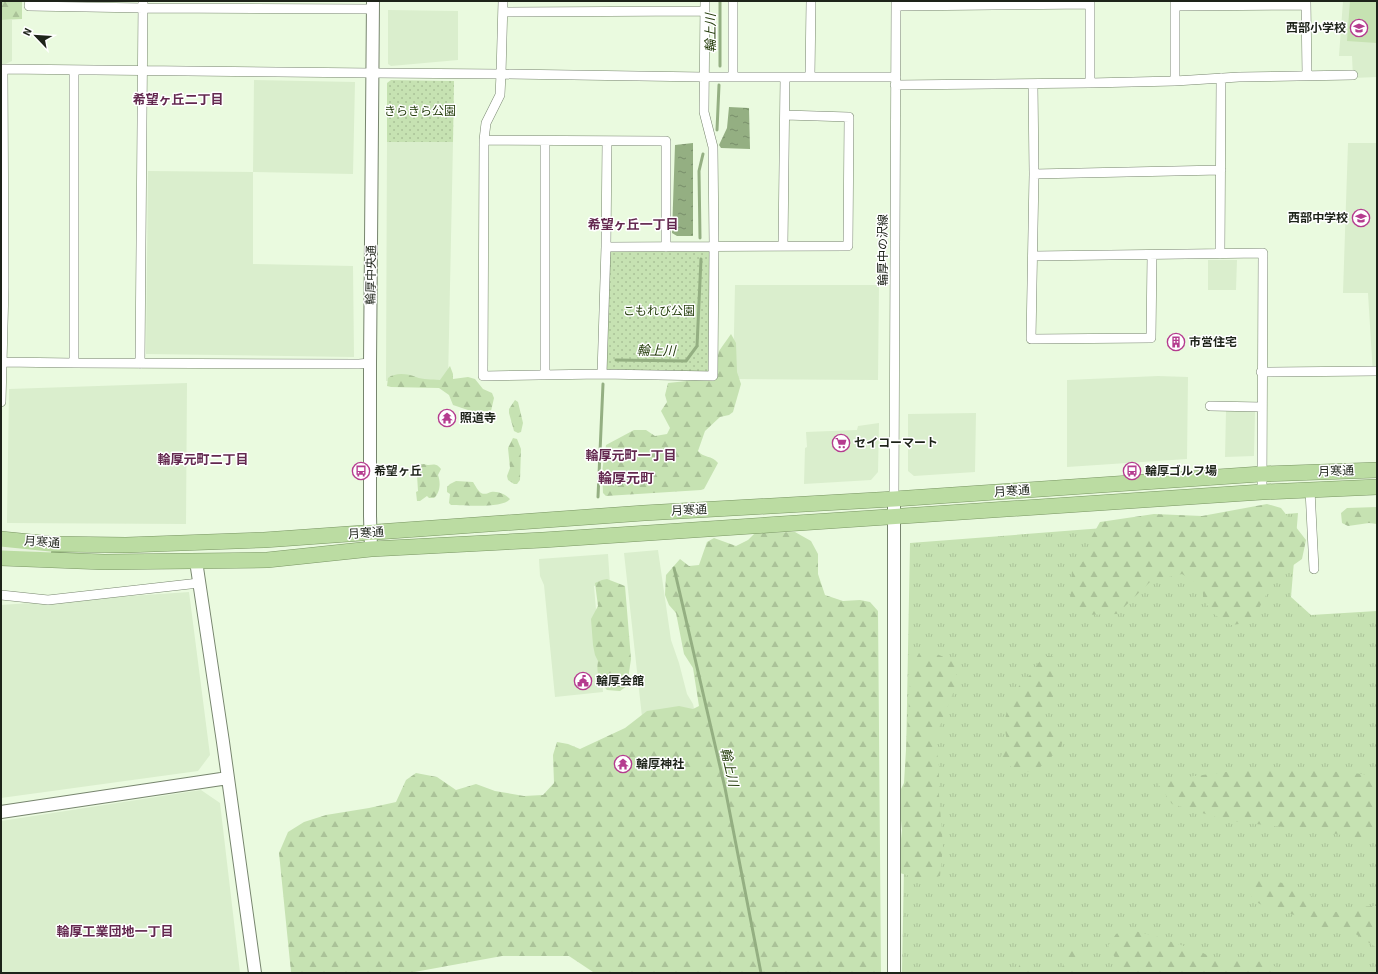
<svg xmlns="http://www.w3.org/2000/svg" width="1378" height="974" font-family="'Source Sans 3','Noto Sans JP',sans-serif">
<defs>
<pattern id="grass-tufts" width="24" height="20" patternUnits="userSpaceOnUse"><rect width="24" height="20" fill="#c6e2b2"/><path d="M3 7l-1-3M5 7V3M7 7l1-3M15 17l-1-3M17 17v-4M19 17l1-3" fill="none" stroke="#aac298"/></pattern>
<pattern id="forest-firs" width="22" height="20" patternUnits="userSpaceOnUse"><rect width="22" height="20" fill="#c6e2b2"/><path d="M5 1l3.5 6h-7zM16 11l3.5 6h-7z" fill="#aac298"/></pattern>
<pattern id="park-dots" width="8" height="8" patternUnits="userSpaceOnUse"><rect width="8" height="8" fill="#c6e2b2"/><path d="M2 2h.1M6 6h.1" fill="none" stroke="#aac298" stroke-width="1.8" stroke-linecap="round"/></pattern>
<pattern id="water-ripples" width="26" height="14" patternUnits="userSpaceOnUse"><rect width="26" height="14" fill="#94af82"/><path d="M2 4q2-2 4 0t4 0M15 11q2-2 4 0t4 0" fill="none" stroke="#788e6a"/></pattern>
</defs>
<rect width="100%" height="100%" fill="#eafadf"/>
<path fill="#daeecd" d="M1343,1H1377V77L1353,78L1352,56H1339Z
M388,10L458,11V60L391,66L388,64Z
M1,20H12V61L1,66Z
M254,80L355,82L353,174L253,172V264L353,266L354,357L146,354L148,171L253,172Z
M387,142H453L448,382L386,381Z
M1348,143H1377V374L1373,375L1368,293H1343Z
M1208,260H1237L1236,290H1208Z
M735,285H879L878,380L733,379Z
M1158,376L1188,377L1187,459L1067,467V380Z
M187,383L186,524L7,523L9,389Z
M1226,411H1255L1254,456L1225,457Z
M976,413L975,472L914,476L908,471V414Z
M879,423L878,472L871,480L804,484L805,448L807,447L806,432L857,430L858,426Z
M658,550L671,640L679,663L687,694L693,704L695,713L642,717L624,553Z
M608,554L610,584L594,586L603,692L555,697L544,585L540,576L539,559Z
M189,592L210,755L198,771L1,798V605Z
M201,790L220,803L240,973H1V821Z"/>
<path fill="url(#grass-tufts)" d="M1298,513L1291,597L1311,615L1377,611V973H902L910,543Z"/>
<path fill="url(#forest-firs)" d="M1,1H22V19L1,20Z
M731,334L736,343L737,372L741,384L733,412L729,415L720,417L705,431L698,451C703,458 712,455 718,463L704,489L701,490L606,496L603,493L602,472L606,445L634,430H646L655,436L667,434L670,428L661,411L667,402L665,395L668,383L696,380L704,381L713,379L719,351Z
M450,366L453,374V379L468,377L475,379L483,389L492,393L494,398L491,411H471L453,405L449,395L439,388L391,387L387,386L388,378C396,372 408,374 416,377C423,380 432,379 440,380Z
M515,400L518,402L523,423L521,432L518,433L514,431L509,413V409Z
M513,438L517,439L521,449L520,480L517,484H514L508,480L507,476L510,468L508,448Z
M424,464C431,467 435,461 441,469L438,475C441,483 440,493 434,498H429L427,496L420,501H417L416,492L418,491L417,475L415,470L418,465Z
M456,481L473,482C475,485 478,491 481,493C485,495 488,493 491,492C498,491 505,494 510,499C502,509 465,505 451,505L449,503L450,494L447,492V487L450,484Z
M1267,504L1281,508L1306,540L1302,559L1285,571L1269,587L1264,585L1268,591L1255,616V622L1231,625L1215,615L1203,600V593L1195,582L1182,574L1151,581L1117,614L1079,615L1070,604L1072,570L1081,564L1088,553L1091,538L1100,522L1154,514L1202,516Z
M1377,507V524L1369,523L1348,526L1342,523L1341,513L1347,508Z
M795,532L811,541L818,554V574L825,595L843,601L860,600L870,602L878,611L881,973H594L593,972L569,956H502L409,973H292L291,972L279,853L288,832L304,822L326,815L369,808L396,802L406,780L416,773L437,777L456,790L476,784L495,791L524,796L543,795L554,783L553,755L557,742L568,744L580,749L625,728L647,711L679,706L693,709L699,706L693,668L684,654L676,613L669,605L665,595L666,575L680,559L689,566L699,565L707,542L714,538L736,546L748,540L755,533Z
M607,579L625,586L631,659L627,686L620,691L607,690C599,682 596,672 598,661L595,655L593,645L591,619L598,606L595,583L602,580Z
M930,651L955,662L957,683L935,738L939,766V795L943,846L940,876C927,881 913,877 900,873L898,866L902,830L899,802L900,791L904,783L911,667L919,653Z
M1047,656L1055,657L1058,691L1043,708L1047,724L1062,730L1063,739L1060,751C1057,753 1053,755 1049,758C1045,762 1041,768 1035,770C1022,775 1010,767 1000,759L1007,742L1004,722L1010,700L1021,683L1029,676L1040,661Z
M1293,768L1363,774L1377,780V841L1319,831L1229,821L1172,804L1156,781L1249,769Z
M1253,878H1263L1294,886L1309,894L1322,907L1336,912L1353,907L1377,906V948L1345,927C1338,929 1331,931 1324,931C1311,929 1309,924 1300,918C1288,910 1262,909 1253,899C1250,896 1250,889 1249,884Z
M1127,929L1155,936L1201,952L1215,959L1224,958L1252,963L1269,959L1275,967L1274,973H1128L1117,961L1108,946L1116,934Z
M1074,948L1077,955L1080,972L1079,973H1060L1068,953Z
M1022,959L1031,963L1033,973H1016Z"/>
<path fill="url(#park-dots)" d="M391,80L454,81L453,142H387V83Z
M714,246L713,376L602,374L606,247Z"/>
<path fill="#c6e2b2" d="M1350,1H1377V43L1347,41Z"/>
<path fill="url(#water-ripples)" d="M729,107L749,108L750,149L721,148L719,145L727,128Z
M693,143V236H677L672,233L675,145Z"/>
<g fill="none" stroke-linecap="round" stroke-linejoin="round">
<path stroke="#94af82" stroke-width="3" d="M720,66V1
M717,130L719,85
M700,238L699,171L703,154
M616,360L686,361L697,346L701,259
M598,497L603,384
M674,568L725,788L761,973"/>
<defs>
<path id="minor" d="M30,1L29,6L143,8L373,9
M503,1L501,74L500,95L486,123L484,140L483,376L602,374L713,376L714,246L713,147L704,112L705,1
M1175,1V81
M1306,1L1307,76
M896,6L1090,4
M1175,6L1306,5
M503,12L705,11
M74,70V363
M733,76V1
M810,77L811,1
M1090,83V1
M1033,84L1034,174L1031,339L1151,338L1152,255
M895,85L1090,83L1175,81L1239,77L1353,75
M484,140L666,141V247
M1034,174L1221,170
M783,246L785,77
M606,247L848,246L849,117L785,115
M1220,254L1221,78
M1033,256L1263,253L1262,492
M2,362L74,363L359,364L370,363
M140,364L143,1
M1261,372L1377,371
M602,374L606,247L607,141
M545,375V141
M1,402L4,287L3,69L373,73L501,74L704,77H896
M1210,406L1262,407
M1310,490L1314,569
M894,499L896,1
M1,595L48,600L199,583"/>
<path id="tertiary" d="M371,549L370,516V363L373,1
M196,561L223,742L255,973
M1,812L228,778
M894,973V499"/>
<path id="secondary" d="M1,548L45,550"/>
<path id="trunk" d="M1,539L51,544L126,545L264,540L644,513L894,499L1261,474L1377,470
M1,558L104,562L267,560L371,549L543,540L1262,492L1377,487"/>
</defs>
<use href="#minor" stroke="#77856e" stroke-width="10"/>
<use href="#tertiary" stroke="#77856e" stroke-width="14"/>
<use href="#secondary" stroke="#77856e" stroke-width="14"/>
<use href="#trunk" stroke="#799563" stroke-width="16"/>
<use href="#minor" stroke="#fff" stroke-width="9"/>
<use href="#tertiary" stroke="#fff" stroke-width="12"/>
<use href="#secondary" stroke="#e6f2dc" stroke-width="13"/>
<use href="#trunk" stroke="#bbdca2" stroke-width="15"/>
</g>
<defs>
<symbol id="school-ring" viewBox="-11 -11 22 22"><circle r="9.5" fill="#fff" stroke="#b53c8f" stroke-width="1.5"/><path d="M0-5L7-2L0 1L-7-2ZM-4 1L0 2.5L4 1V4Q0 6-4 4Z" fill="#b53c8f"/></symbol>
<symbol id="building-ring" viewBox="-11 -11 22 22"><circle r="9.5" fill="#fff" stroke="#b53c8f" stroke-width="1.5"/><path d="M-4-6H4V6H1V3H-1V6H-4ZM-2.5-4.3h1.7v1.8h-1.7ZM.8-4.3h1.7v1.8H.8ZM-2.5-1h1.7V.8h-1.7ZM.8-1h1.7V.8H.8Z" fill="#b53c8f"/></symbol>
<symbol id="temple-ring" viewBox="-11 -11 22 22"><circle r="9.5" fill="#fff" stroke="#b53c8f" stroke-width="1.5"/><path d="M0-6L5-2H3V0L6.5 2.5H4V6H1.5V3h-3V6H-4V2.5H-6.5L-3 0V-2H-5Z" fill="#b53c8f"/></symbol>
<symbol id="supermarket-ring" viewBox="-11 -11 22 22"><circle r="9.5" fill="#fff" stroke="#b53c8f" stroke-width="1.5"/><path d="M-6-5.5h2.5l.6 2H6L4.5 2H-2.5L-4.4-4H-6ZM-1.5 3.2a1.3 1.3 0 1 0 .1 0ZM3 3.2a1.3 1.3 0 1 0 .1 0Z" fill="#b53c8f"/></symbol>
<symbol id="bus-ring" viewBox="-11 -11 22 22"><circle r="9.5" fill="#fff" stroke="#b53c8f" stroke-width="1.5"/><path d="M-5-6H5V4H4V6H2V4H-2V6H-4V4H-5ZM-3.5-4V0h7V-4ZM-3.5 1.2v1.5H-2V1.2ZM2 1.2v1.5H3.5V1.2Z" fill="#b53c8f"/></symbol>
<symbol id="civic-ring" viewBox="-11 -11 22 22"><circle r="9.5" fill="#fff" stroke="#b53c8f" stroke-width="1.5"/><path d="M-.6-6.5H3V-4.5H.6V-3L4-1V1h2V6H-6V1h2V-1L-.6-3ZM-1.2 2.5V6h2.4V2.5Z" fill="#b53c8f"/></symbol>
</defs>
<g fill-rule="evenodd">
<use href="#school-ring" x="1349" y="18" width="20" height="20"/>
<use href="#school-ring" x="1351" y="208" width="20" height="20"/>
<use href="#building-ring" x="1166" y="332" width="20" height="20"/>
<use href="#temple-ring" x="437" y="408" width="20" height="20"/>
<use href="#supermarket-ring" x="831" y="433" width="20" height="20"/>
<use href="#bus-ring" x="351" y="461" width="20" height="20"/>
<use href="#bus-ring" x="1122" y="461" width="20" height="20"/>
<use href="#civic-ring" x="573" y="671" width="20" height="20"/>
<use href="#temple-ring" x="613" y="754" width="20" height="20"/>
</g>
<g text-anchor="middle" stroke-width="3" stroke-linejoin="round" paint-order="stroke">
<g font-size="12" font-weight="bold" fill="#1d2319" stroke="#fff" text-anchor="start">
<text x="1346" y="32" text-anchor="end">西部小学校</text>
<text x="1348" y="222" text-anchor="end">西部中学校</text>
<text x="1189" y="346">市営住宅</text>
<text x="460" y="422">照道寺</text>
<text x="854" y="447">セイコーマート</text>
<text x="374" y="475">希望ヶ丘</text>
<text x="1145" y="475">輪厚ゴルフ場</text>
<text x="596" y="685">輪厚会館</text>
<text x="636" y="768">輪厚神社</text>
</g>
<g font-size="12" fill="#284110" stroke="#fff">
<text x="420" y="115">きらきら公園</text>
<text x="659" y="315">こもれび公園</text>
</g>
<g font-size="12" fill="#1d2319" stroke="#fff">
<text transform="translate(883 250) rotate(-90)" y="4">輪厚中の沢線</text>
<text transform="translate(371 275) rotate(-89)" y="4">輪厚中央通</text>
<text transform="translate(1336 471) rotate(-2)" y="4">月寒通</text>
<text transform="translate(1012 491) rotate(-4)" y="4">月寒通</text>
<text transform="translate(689 510) rotate(-3)" y="4">月寒通</text>
<text transform="translate(366 533) rotate(-4)" y="4">月寒通</text>
<text transform="translate(42 542) rotate(4)" y="4">月寒通</text>
</g>
<g font-size="13" font-style="italic" fill="#1f3805" stroke="#fff">
<text transform="translate(710 33) rotate(-90)" y="5">輪上川</text>
<text transform="translate(656 350) rotate(1)" y="5">輪上川</text>
<text transform="translate(730 767) rotate(77)" y="5">輪上川</text>
</g>
<g font-size="13" font-weight="bold" fill="#63284f" stroke="#fff">
<text x="178" y="104">希望ヶ丘二丁目</text>
<text x="633" y="229">希望ヶ丘一丁目</text>
<text x="631" y="460">輪厚元町一丁目</text>
<text x="203" y="464">輪厚元町二丁目</text>
<text x="115" y="936">輪厚工業団地一丁目</text>
</g>
<g font-size="14" font-weight="bold" fill="#63284f" stroke="#fff">
<text x="626" y="483">輪厚元町</text>
</g>
</g>
<rect width="1378" height="974" fill="none" stroke="#1d2319" stroke-width="4"/>
<g transform="translate(36 36) rotate(295)" stroke="#ffffff" stroke-width="3" paint-order="stroke">
<path d="M0-3L7 15L0 10L-7 15Z" fill="#1d2319"/>
<text y="-6" font-size="11" font-weight="bold" text-anchor="middle" fill="#1d2319">N</text>
</g>
</svg>
